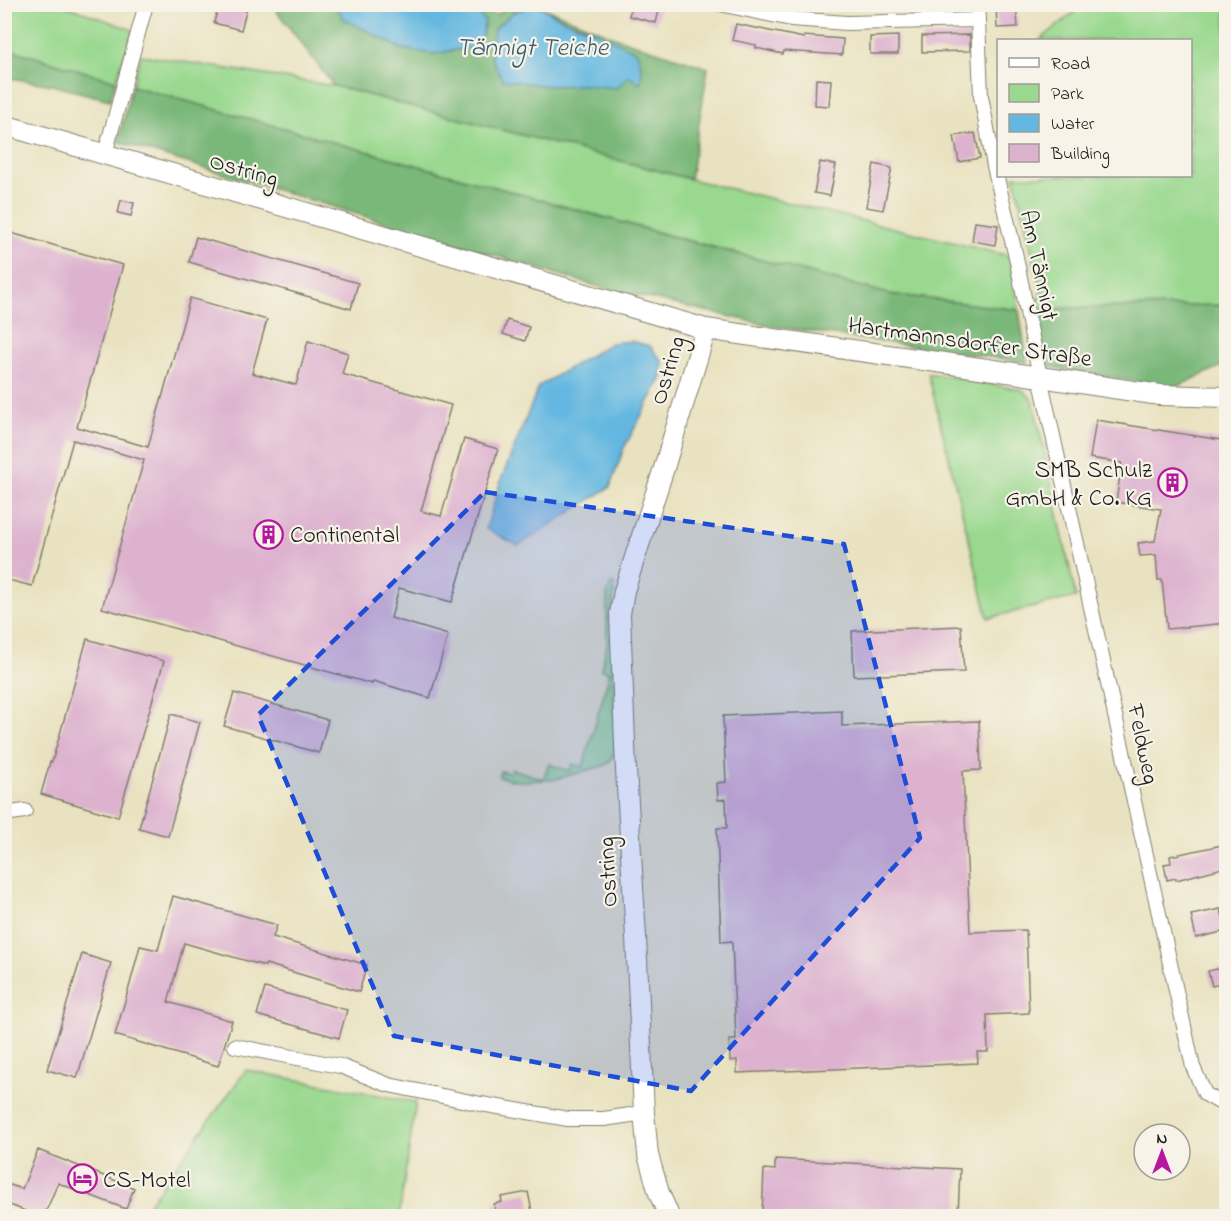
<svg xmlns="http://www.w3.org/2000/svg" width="1231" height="1221" font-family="'Indie Flower',sans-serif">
<rect width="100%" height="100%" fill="#f7f3e8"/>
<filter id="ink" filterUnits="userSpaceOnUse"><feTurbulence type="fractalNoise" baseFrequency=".0167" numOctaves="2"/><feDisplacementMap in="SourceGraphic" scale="12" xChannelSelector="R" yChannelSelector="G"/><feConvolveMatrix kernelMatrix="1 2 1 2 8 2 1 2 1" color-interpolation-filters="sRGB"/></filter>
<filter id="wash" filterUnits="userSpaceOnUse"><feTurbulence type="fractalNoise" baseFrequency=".008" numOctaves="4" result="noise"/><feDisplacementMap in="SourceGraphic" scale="24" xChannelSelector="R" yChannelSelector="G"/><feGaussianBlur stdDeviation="1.35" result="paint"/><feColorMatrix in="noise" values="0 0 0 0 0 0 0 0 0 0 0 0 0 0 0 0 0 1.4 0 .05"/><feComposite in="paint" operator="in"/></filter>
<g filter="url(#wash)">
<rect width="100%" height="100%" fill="#e9e2c0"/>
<path fill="#99d88e" stroke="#5a7a55" stroke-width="1.5" d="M4,5H63L133,30L116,81L5,48Z
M1083,5H1226V305L1036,309L1041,291L1014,176H1190V40H1040Z
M141,55L334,86L690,179L1010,256L1019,310L889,294L672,236L132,86Z
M928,373L1023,390L1033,400L1076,597L988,618Z
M611,583L615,585L612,612L615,751C613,757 610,761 606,765L553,780L518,781L499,777L500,771L510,773L512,769L543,779L549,764L570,771L572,764L583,767L610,672L601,669L607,645V594Z
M246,1070L416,1102L399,1216H140Z"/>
<path fill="#7ab879" stroke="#4b6a4a" stroke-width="1.5" d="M272,5H335L344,19L402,49L433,54L479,46L485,21L470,5H482L496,15L510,5H534L514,12L548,86L582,85L590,29L564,20L537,5L620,39L708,68L690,179L334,86Z
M5,48L116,81L110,100L52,85L5,77Z
M132,86L692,242L889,294L1019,310L1027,362L777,327L603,288L118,142Z
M1226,305V364L1174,388L1046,366L1036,309Z"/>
<path fill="#64b7e0" stroke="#406a7e" stroke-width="1.5" d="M335,5H470L485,21L479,46L433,54L402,49L344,19Z
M534,5H537L564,20L590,29L637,52L642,70L640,84L629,76L617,88L582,85L548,86L503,80L491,58L494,29L514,12Z
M631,341L650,346L663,362L662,377L624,448L610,487L518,546L486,529L501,480L539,386L611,343Z"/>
<g id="blocks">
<path fill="#ddb2cf" d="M219,4H248L241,30L214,23Z
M632,4H651L660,7L656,23L629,16Z
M996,4H1016L1018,27L997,28Z
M736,24L804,38V36L843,39L842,55L784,51L783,54L756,48V45L732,40Z
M970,35V51L922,52V36Z
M898,36V54H870V37Z
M816,79L831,80L829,106L815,105Z
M975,133L980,158L959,162L954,136Z
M820,162L836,165L830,196L814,193Z
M874,164L892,168L883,210L866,207Z
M121,200L134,203L131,216L118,213Z
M975,222L998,225L995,245L972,241Z
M4,231L123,265L77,427L148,447L190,298L267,320L252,373L296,385L308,341L348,353L342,374L451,405L421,511L441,516L464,439L498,449L452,602L399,588L391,618L448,635L430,698L373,681L372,684L102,608L144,460L73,440L32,586L4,579Z
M196,237L358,283L351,309L189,262Z
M507,320L529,327L525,341L503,334Z
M1096,420L1227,441V623L1167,629L1162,580H1158L1156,555L1140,556L1138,543L1155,541L1161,509L1116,502L1122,463L1090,458Z
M961,626L964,672L854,676L852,631Z
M87,639L164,661L118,817L41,794L50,762H52Z
M234,693L328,720L319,753L224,726Z
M842,711V726L979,721L981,770L963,771L970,932L1026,930L1029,1013L987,1015L988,1052H977L978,1063L737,1073V1060L730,1061L729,1040H736L732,941L721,942L717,828H727L726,799L718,800L717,783L726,782L723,716Z
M171,714L200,722L168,836L139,828Z
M1227,844V867L1176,880V878L1167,880L1164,864L1171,863L1170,856Z
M173,896L277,925L273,937L367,965L359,992L266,964L265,966L184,943L168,1002L232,1021L218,1066L115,1035L130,984L140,946L158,950Z
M1221,909L1226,931L1196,938L1191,915Z
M82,954L111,963L77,1078L47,1070Z
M1227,967V979H1223L1224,983L1212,986L1208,971Z
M265,988L347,1010L339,1038L257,1015Z
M38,1150L134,1188L126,1209L58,1183L44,1216H39L4,1203V1183L22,1189Z
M775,1159L960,1169L958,1216H762L764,1169L775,1170Z
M528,1192L533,1216H496L494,1204L502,1202L501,1197Z"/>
</g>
</g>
<g filter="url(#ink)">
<use href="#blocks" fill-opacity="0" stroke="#827f6e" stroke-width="1.5"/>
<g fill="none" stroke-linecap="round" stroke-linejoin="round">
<defs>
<path id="street" d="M720,4L791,19L847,23L978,20L977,4
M978,20L981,96L994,166L1016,257L1040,377L1193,1067L1205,1094L1226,1106
M105,154L146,4
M4,814L25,811
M235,1046L340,1066L389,1085L481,1104L568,1119H604L644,1113"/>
<path id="secondary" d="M4,125L706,329L746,335L987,369L1160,395L1226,397
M669,1216L659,1193L648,1155L644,1113L636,937L626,770L620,614L624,591L664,468L706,329"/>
</defs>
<use href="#street" stroke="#827f6e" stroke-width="16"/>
<use href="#secondary" stroke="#827f6e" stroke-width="22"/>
<use href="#street" stroke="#fff" stroke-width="14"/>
<use href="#secondary" stroke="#fff" stroke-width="20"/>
</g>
</g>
<path fill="#1d4ed8" fill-opacity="0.2" stroke="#1d4ed8" stroke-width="4.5" stroke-dasharray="12 8" stroke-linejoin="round" d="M485,492L844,544L920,838L691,1091L394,1036L258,715Z"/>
<defs>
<symbol id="building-ring" viewBox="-11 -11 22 22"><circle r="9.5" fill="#f7f3e8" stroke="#b5179e" stroke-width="1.5"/><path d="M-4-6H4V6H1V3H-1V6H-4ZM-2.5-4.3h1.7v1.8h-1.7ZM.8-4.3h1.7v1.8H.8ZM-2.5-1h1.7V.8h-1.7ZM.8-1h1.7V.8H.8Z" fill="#b5179e"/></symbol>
<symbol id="hotel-ring" viewBox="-11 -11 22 22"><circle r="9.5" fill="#f7f3e8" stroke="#b5179e" stroke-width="1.5"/><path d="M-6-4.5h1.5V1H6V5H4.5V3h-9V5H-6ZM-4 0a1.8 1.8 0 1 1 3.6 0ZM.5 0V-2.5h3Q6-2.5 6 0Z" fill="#b5179e"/></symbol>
</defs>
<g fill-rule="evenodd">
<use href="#building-ring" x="1156" y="466" width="33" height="33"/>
<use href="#building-ring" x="252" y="518" width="33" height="33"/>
<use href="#hotel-ring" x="66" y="1162" width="33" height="33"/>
</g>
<g text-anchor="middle" stroke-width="4.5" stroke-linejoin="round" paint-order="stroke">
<g font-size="24" fill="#1c1c1c" stroke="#f7f3e8">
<text transform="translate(244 169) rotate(16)" y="8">Ostring</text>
<text transform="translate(1040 265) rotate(78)" y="8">Am Tännigt</text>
<text transform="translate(970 341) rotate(8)" y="8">Hartmannsdorfer Straße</text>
<text transform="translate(667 370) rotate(-73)" y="8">Ostring</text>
<text transform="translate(1144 744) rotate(78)" y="8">Feldweg</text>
<text transform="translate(607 872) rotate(-93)" y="8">Ostring</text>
</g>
<g font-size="24" fill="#1c1c1c" stroke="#f7f3e8" text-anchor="start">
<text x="1152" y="477" text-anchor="end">SMB Schulz<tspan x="1152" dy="28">GmbH &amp; Co. KG</tspan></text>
<text x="290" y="542">Continental</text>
<text x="103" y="1187">CS-Motel</text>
</g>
<g font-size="26" font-style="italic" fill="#395a6a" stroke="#f7f3e8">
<text x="532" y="55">Tännigt Teiche</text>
</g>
</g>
<rect width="1231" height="1221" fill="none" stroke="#f7f3e8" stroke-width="24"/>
<rect x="997" y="39" width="195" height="138" fill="#f7f3e8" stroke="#9f9d96" stroke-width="1.5"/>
<rect x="1009" y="58" width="30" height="9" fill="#ffffff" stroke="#9f9d96" stroke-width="1.5"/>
<text x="1051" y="69" font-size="18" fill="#1c1c1c">Road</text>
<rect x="1009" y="84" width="30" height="18" fill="#99d88e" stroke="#9f9d96" stroke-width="1.5"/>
<text x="1051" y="99" font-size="18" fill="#1c1c1c">Park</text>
<rect x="1009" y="114" width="30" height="18" fill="#64b7e0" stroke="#9f9d96" stroke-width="1.5"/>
<text x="1051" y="129" font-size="18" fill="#1c1c1c">Water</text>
<rect x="1009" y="144" width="30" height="18" fill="#ddb2cf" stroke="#9f9d96" stroke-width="1.5"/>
<text x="1051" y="159" font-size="18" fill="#1c1c1c">Building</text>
<g transform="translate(1162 1152)"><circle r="28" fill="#f7f3e8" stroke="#9f9d96" stroke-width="1.5"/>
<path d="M0-4.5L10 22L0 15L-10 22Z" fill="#b5179e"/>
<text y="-9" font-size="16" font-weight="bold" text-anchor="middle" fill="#1c1c1c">N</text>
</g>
</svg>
